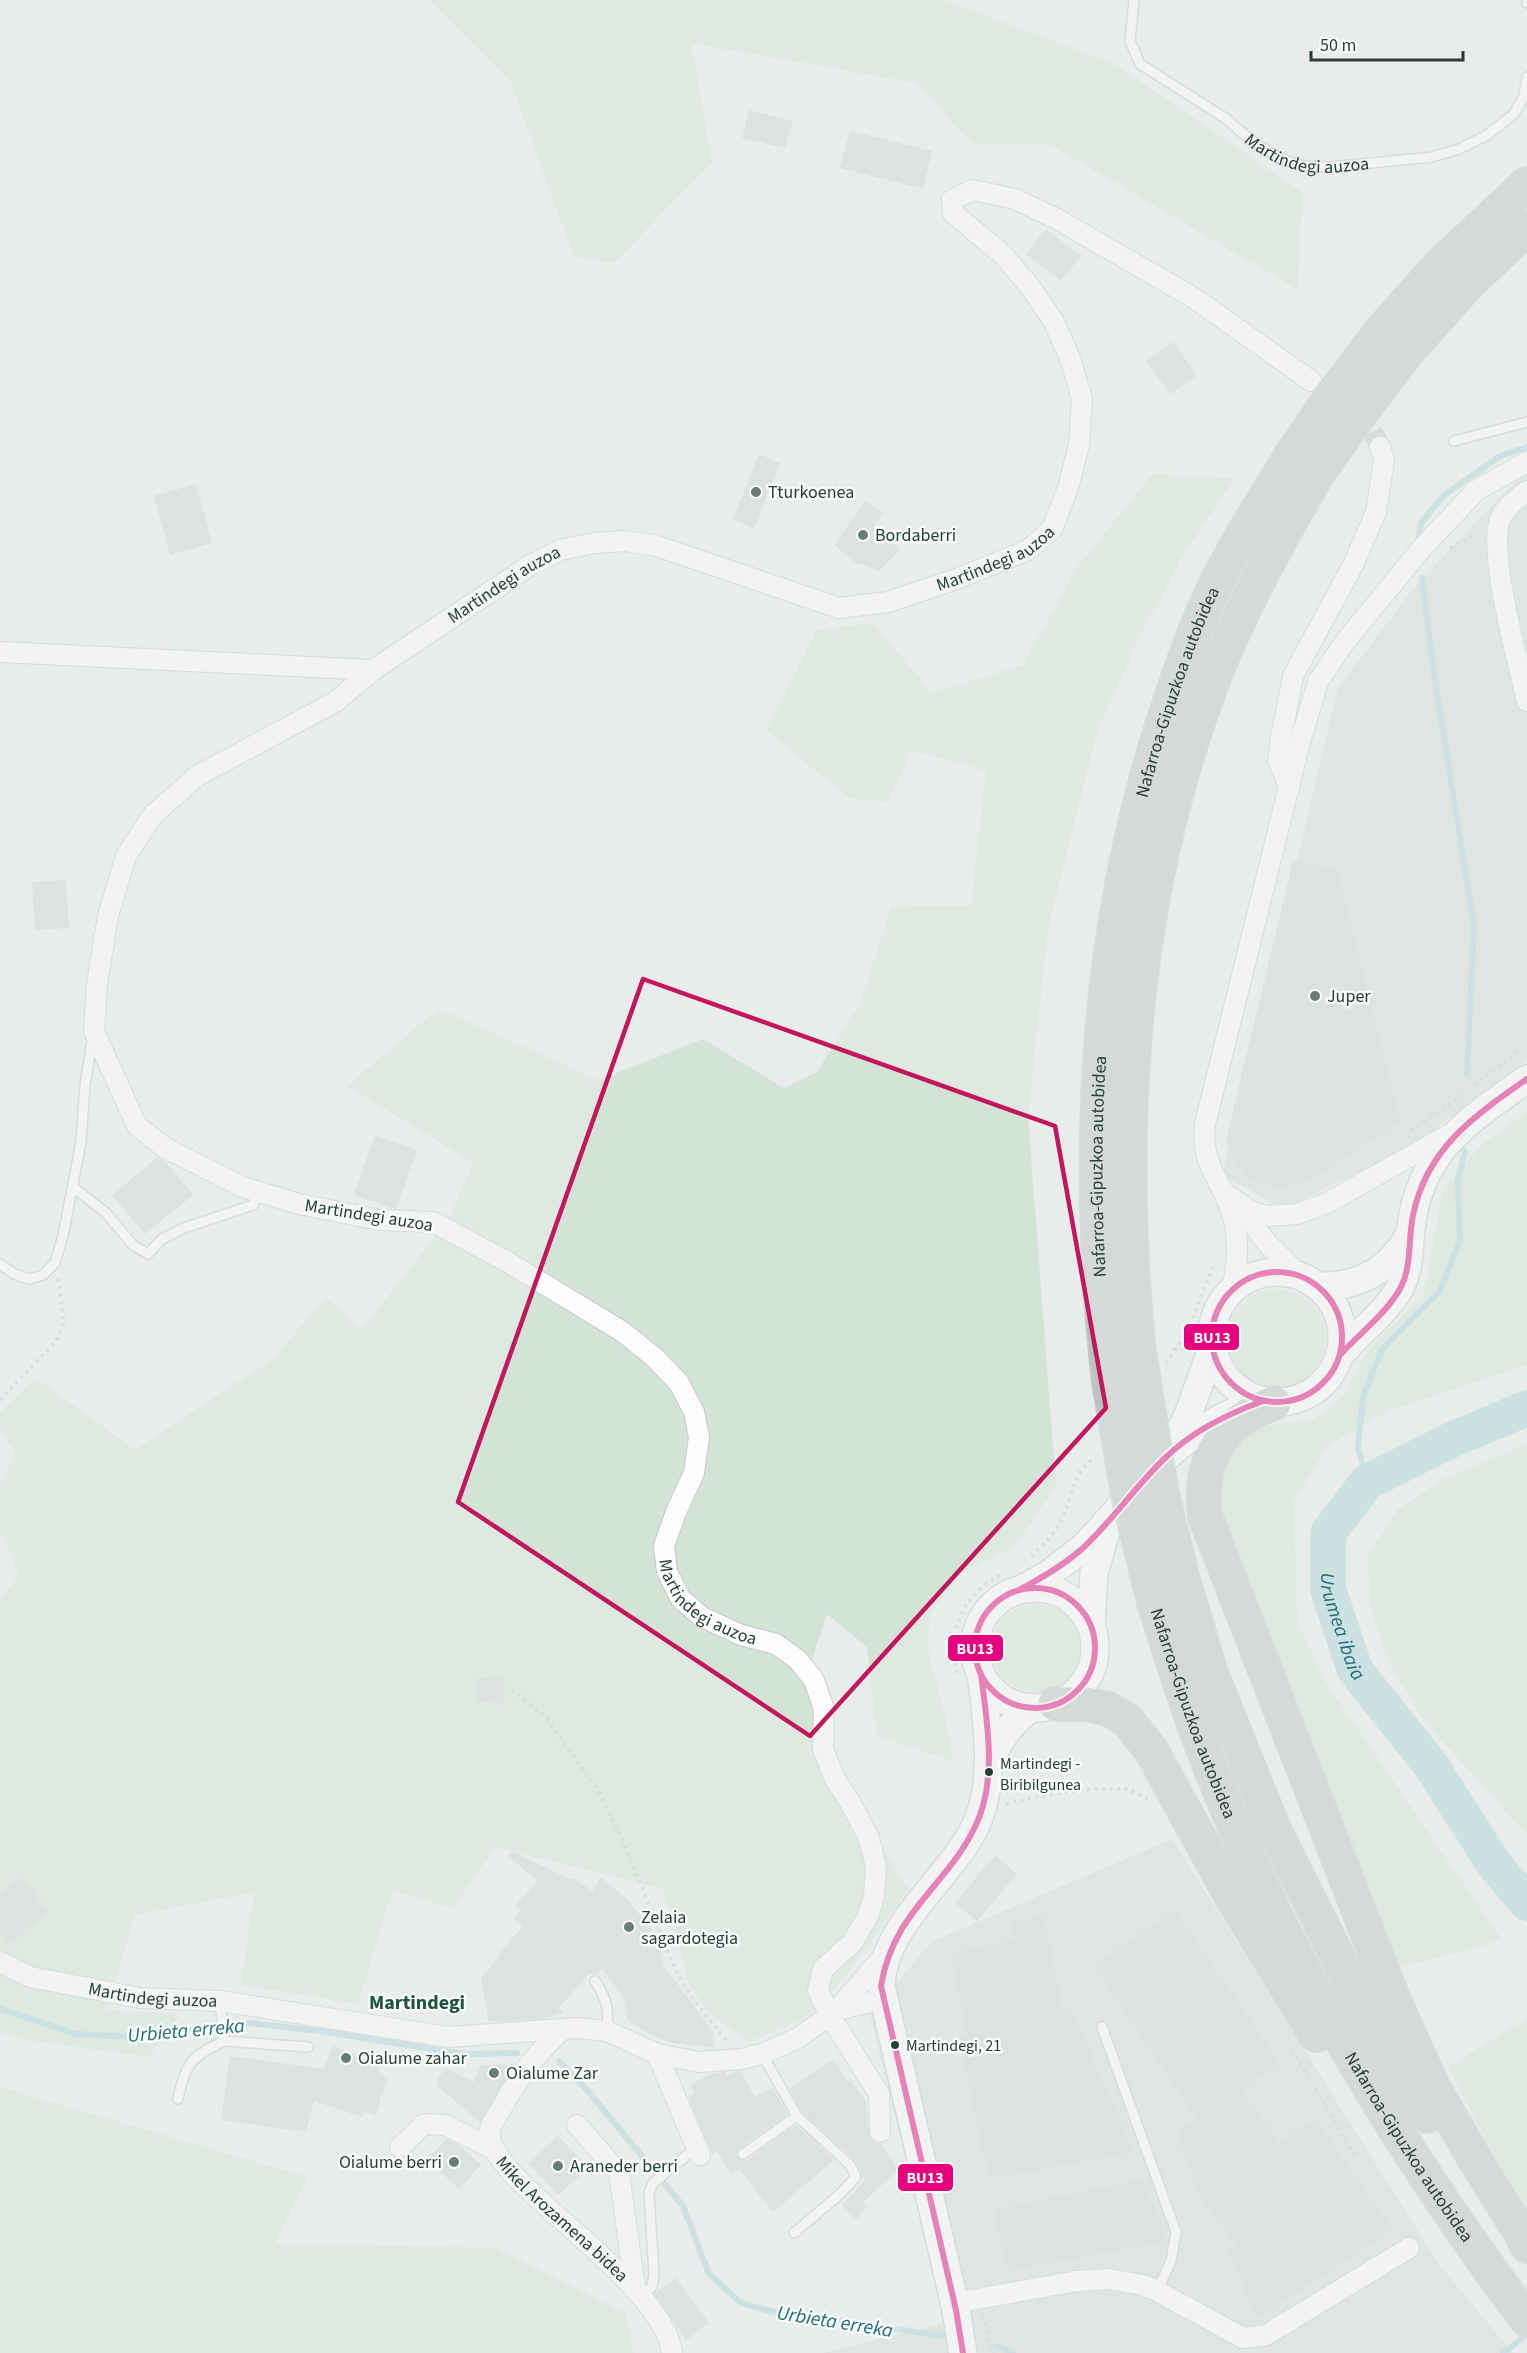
<svg xmlns="http://www.w3.org/2000/svg" width="1527" height="2353" font-family="'Source Sans 3',sans-serif">
<rect width="100%" height="100%" fill="#e8ecea"/>
<path fill="#d6ddda" d="M1527,469V1060L1412,1146L1283,1209L1222,1175L1338,688L1416,585Z
M1172,1839L1438,2263L1513,2353H823L946,2323L870,2015L931,1942Z"/>
<path fill="#d3e4d7" d="M430,0H943L1115,64L1302,192L1298,290L1051,145L972,143L916,83L691,43L712,162L614,263L574,257L510,80Z
M1153,474L1235,478L1181,559L1137,642L1097,732L1048,928L1028,1116L1056,1486L1014,1547L956,1575L930,1616L927,1645L947,1724L953,1761L877,1736L867,1647L827,1614L804,1683L813,1706V1748L834,1794L874,1835L909,1889L846,1976L817,2007L803,2019L749,2042L709,2013L689,1985L664,1889L495,1847L453,1908L392,1891L358,2004L241,1985L254,1892L135,1915L106,2010L179,2014L149,2057L14,2038L0,2032V1599L20,1575L0,1532V1484L16,1453L0,1429V1413L36,1378L135,1450L273,1359L326,1297L362,1329L447,1222L474,1163L347,1086L438,1009L599,1080L703,1039L784,1088L817,1072L860,1003L892,905L971,906L986,771L912,750L887,802L849,798L766,730L817,630L873,623L932,693L1023,665L1078,566Z
M1527,1112V1365L1391,1410L1327,1446L1294,1502L1297,1620L1325,1681L1502,1940L1399,1968L1238,1566L1223,1513L1221,1484L1230,1449L1254,1428L1315,1419L1345,1394L1367,1351L1424,1295L1443,1188L1483,1144Z
M1228 1338a49 49 0 1 1 98 0a49 49 0 1 1-98 0Z
M1527,1444V1835L1423,1719L1387,1659L1370,1603L1368,1555L1398,1509L1446,1478Z
M992 1648a44 44 0 1 1 88 0a44 44 0 1 1-88 0Z
M1527,2018V2205L1499,2165L1448,2067Z
M0,2087L307,2177L274,2243L496,2248L626,2314L633,2353H0Z"/>
<g fill="none" stroke-linecap="round" stroke-linejoin="round">
<path stroke="#acd3d8" stroke-width="6" d="M1418,542L1421,523L1443,496L1500,456L1527,447
M1422,578L1433,667L1474,926L1467,1074
M1367,1482L1358,1447L1363,1397L1382,1349L1440,1291L1460,1240L1458,1179L1465,1151
M0,2009L76,2034L132,2037L250,2023L319,2031L464,2054L517,2053
M559,2061L588,2091L683,2206L709,2274L741,2303L788,2316L844,2321L949,2337
M997,2346L1013,2353
M1503,2353L1527,2335"/>
<path stroke="#acd3d8" stroke-width="36" id="s1" d="M1527,1408L1449,1441L1367,1482L1328,1533V1589L1355,1670L1430,1764L1494,1864L1527,1903"/>
</g>
<path fill="#cfd4d2" d="M749,110L793,121L785,148L742,138Z
M850,131L932,151L923,189L840,168Z
M1046,229L1081,256L1061,281L1026,254Z
M1173,342L1197,375L1170,394L1146,361Z
M759,454L780,463L754,528L733,520Z
M196,484L212,543L170,555L154,496Z
M866,501L883,513L874,526L900,550L879,571L859,563L858,565L834,545Z
M1293,861L1337,869L1400,1122L1315,1177L1290,1186H1268L1251,1180L1237,1166L1226,1140Z
M66,880L69,928L35,930L32,882Z
M375,1135L417,1150L396,1209L354,1195Z
M158,1157L165,1161L193,1195L145,1234L112,1195Z
M477,1678L505,1679L504,1703L476,1702Z
M511,1851L570,1879L572,1878L593,1891L601,1877L629,1901L658,1938L664,1966L714,2033V2047L672,2043L651,2035L628,2021L623,1997L602,1968L596,1974H589L559,2008L564,2013L540,2019L489,2022L481,1978L501,1955L499,1953L523,1926L514,1918L520,1911L515,1906L538,1881L508,1856Z
M995,1855L1017,1874L977,1921L955,1903Z
M20,1877L49,1912L10,1943L0,1932V1894Z
M1175,1910L1280,2063L1241,2089L1279,2142L1316,2119L1393,2230L1258,2318L1228,2252L1236,2246L1199,2195L1177,2133L1197,2119L1093,1966Z
M1043,1915L1064,2015L1073,2013L1134,2152L989,2179L958,2037L967,2035L950,1953L1015,1940L1011,1922Z
M333,2046L382,2065L377,2070L388,2080L379,2100L381,2101L376,2116L364,2112L362,2117L314,2101L306,2132L221,2120L230,2056L324,2069Z
M833,2059L848,2082L851,2080L866,2102L868,2116L866,2118L870,2138L875,2143L882,2144L898,2170L863,2202L867,2207L856,2219L842,2205L865,2180L855,2160L802,2112L790,2089Z
M515,2064L480,2122L437,2086V2080L445,2068L474,2082L480,2065Z
M737,2071H741L754,2097L772,2088L788,2114L739,2148L736,2154L738,2158L743,2161L747,2160L796,2125L834,2160L773,2212L739,2169L730,2174L718,2151L712,2154L688,2097L695,2094L690,2085L713,2073L725,2072L727,2076Z
M558,2136L588,2168L558,2195L529,2163Z
M446,2139L460,2146L481,2165L459,2189L427,2159Z
M1142,2179L1168,2241L1007,2271L994,2210Z
M676,2278L709,2323L686,2340L654,2294Z"/>
<g fill="none" stroke-linecap="round" stroke-linejoin="round">
<path stroke="#c1cac6" stroke-width="20" stroke-dasharray="20 10" stroke-linecap="butt" d="M1352,411L1368,422L1380,447"/>
<defs>
<g id="lane">
<path id="s2" d="M1134,0L1130,41L1140,64L1225,118L1253,142L1281,159L1304,166L1331,167L1432,157L1459,149L1487,135L1514,114L1524,96L1527,77"/>
<path d="M1527,2V3"/>
<path d="M1454,441L1527,422"/>
<path d="M73,1187L106,1213L133,1245L148,1254L162,1239L184,1228L253,1205L259,1192"/>
<path d="M0,1264L14,1274L29,1279L43,1275L55,1263L63,1236L81,1142L85,1085L93,1036"/>
<path d="M595,1981C607,2000 609,2008 607,2031"/>
<path d="M1102,2027L1176,2232L1171,2261L1157,2291"/>
<path d="M224,2041L308,2047"/>
<path d="M178,2099C185,2063 192,2056 224,2041L220,2001"/>
<path d="M743,2154L797,2116L762,2054"/>
<path d="M794,2233L839,2195L856,2177L850,2165L797,2116"/>
<path d="M643,2297L652,2286L654,2274L649,2193L653,2183L697,2147"/>
</g>
<g id="street">
<path d="M1527,491C1519,497 1505,508 1501,517C1486,548 1519,665 1527,701"/>
<path id="s3" d="M0,652L373,670L529,566L560,550L594,543L625,541L657,546L839,608L888,602L959,578L1028,550L1052,529L1068,488L1079,445L1082,399L1071,361L1054,322L1031,288L1003,255L953,213L952,200L972,190L1015,199L1057,219L1194,298L1311,381"/>
<path id="s4" d="M373,670L335,702L197,776L153,815L126,856L108,916L97,984L94,1031L137,1126L164,1147L243,1187L299,1204L380,1220L433,1222L506,1261L623,1332L655,1358L679,1383L694,1412L699,1437L694,1473L676,1512L664,1546L667,1572L681,1599L702,1617L741,1635L776,1644L798,1660L814,1680L824,1709L823,1749L835,1779L850,1802L869,1838L876,1867L874,1896L869,1914L852,1943L823,1969L818,1990L830,2016L879,2094L880,2132"/>
<path d="M1289,787L1278,760L1281,738L1293,676L1353,565L1376,512L1384,460L1380,447"/>
<path d="M1225,1193L1251,1212L1267,1216L1297,1214L1327,1203L1450,1134"/>
<path d="M1237,1204L1267,1243L1300,1276"/>
<path d="M1232,1290C1238,1262 1240,1235 1230,1207C1217,1174 1201,1164 1205,1124L1300,742L1318,682L1344,643L1421,549L1477,490L1527,462"/>
<path id="s5" d="M0,1962L30,1977L140,1998L220,2001L448,2037L577,2028L607,2031L657,2054L699,2062L742,2059L762,2054L798,2038L837,2010L887,1952"/>
<path d="M837,2010L875,2001L879,1997L881,1986"/>
<path id="s6" d="M562,2030C534,2056 519,2076 501,2109C498,2115 492,2122 490,2129C480,2178 663,2277 672,2353"/>
<path d="M657,2054L700,2155"/>
<path d="M577,2125L619,2173L635,2287"/>
<path d="M400,2147L424,2124L445,2125L493,2149"/>
<path d="M954,2303L1077,2281L1108,2279L1143,2285L1157,2291L1243,2338L1266,2335L1409,2248"/>
</g>
<path id="secondary" d="M1212 1337a65 65 0 1 1 130 0a65 65 0 1 1-130 0Z
M1317,1286C1358,1288 1390,1270 1410,1234
M1340,1355C1358,1333 1388,1311 1401,1286C1412,1263 1408,1239 1413,1215C1426,1145 1474,1117 1527,1079
M1171,1447L1188,1415L1212,1349
M975 1648a60 60 0 1 1 120 0a60 60 0 1 1-120 0Z
M1022,1589L1049,1574L1083,1548L1164,1459C1189,1436 1217,1417 1249,1406
M1091,1626L1094,1573L1107,1528
M990,1763C998,1739 1012,1722 1031,1708
M963,2353L956,2310L881,1986C883,1924 949,1880 975,1827C997,1782 987,1722 981,1674"/>
<g id="highway">
<path d="M1381,331L1440,265L1527,184"/>
<path d="M1408,351L1467,285L1527,228"/>
<path d="M1138,1344C1117,1123 1132,898 1210,688C1238,613 1278,542 1318,473"/>
<path id="s7" d="M1109,1382C1084,1162 1094,942 1161,729C1175,686 1189,643 1208,601C1231,550 1263,502 1292,454"/>
<path d="M1274,1403C1222,1421 1198,1461 1205,1516L1394,2001L1434,2089L1480,2168L1521,2233L1527,2246"/>
<path d="M1181,1573L1211,1673L1272,1825L1367,2016L1427,2116"/>
<path id="s8" d="M1154,1602C1171,1655 1187,1709 1208,1761C1285,1961 1399,2149 1527,2320"/>
<path d="M1055,1704H1087L1108,1709L1127,1720L1151,1750L1234,1901L1316,2035"/>
</g>
</defs>
<use href="#lane" stroke="#c5c9c7" stroke-width="12"/>
<use href="#street" stroke="#c5c9c7" stroke-width="22"/>
<use href="#secondary" stroke="#c4cac7" stroke-width="30"/>
<use href="#highway" stroke="#c3cac8" stroke-width="36"/>
<path stroke="#c6cecb" stroke-width="4" stroke-dasharray="3 4.5" stroke-linecap="butt" d="M1450,548L1478,534
M1474,1085L1527,1045
M1411,1131L1464,1094
M1166,1363L1187,1332L1215,1262
M0,1400L56,1341L64,1323L58,1279
M1031,1556C1043,1545 1055,1534 1062,1519C1075,1492 1069,1477 1095,1457
M957,1673C948,1625 962,1596 1004,1573
M512,1690L545,1716L599,1792L621,1836L675,1969L692,1998L726,2040
M1006,1804L1056,1793L1096,1789H1128L1148,1799
M1292,2050L1356,2157
M983,2316L992,2353"/>
<use href="#lane" stroke="#fcfcfc" stroke-width="9"/>
<use href="#street" stroke="#fcfcfc" stroke-width="20"/>
<use href="#secondary" stroke="#fcfcfc" stroke-width="27"/>
<use href="#highway" stroke="#bcc4c2" stroke-width="33"/>
<defs>
<path id="highway-bridge" d="M1292,454L1334,393L1381,331
M1318,473L1362,411L1408,351
M1138,1344L1161,1490L1181,1573
M1109,1382L1129,1499L1154,1602"/>
</defs>
<use href="#highway-bridge" stroke="#c3cac8" stroke-width="36" stroke-linecap="butt"/>
<use href="#highway-bridge" stroke="#bcc4c2" stroke-width="33"/>
<defs>
<path id="bus-1" d="M1212 1337a65 65 0 1 1 130 0a65 65 0 1 1-130 0Z
M1340,1355C1360,1333 1387,1313 1401,1287C1412,1265 1408,1239 1413,1215C1427,1148 1474,1116 1527,1079
M975 1648a60 60 0 1 1 120 0a60 60 0 1 1-120 0Z
M1021,1589C1043,1577 1064,1565 1083,1548C1112,1521 1135,1487 1164,1459C1191,1432 1227,1414 1263,1401
M963,2353L956,2310L881,1986C893,1912 945,1888 975,1827C998,1780 987,1723 981,1674"/>
</defs>
<use href="#bus-1" stroke="#f7fbf9" stroke-width="10"/>
<use href="#bus-1" stroke="#e5007d" stroke-width="6"/>
</g>
<path d="M0 0H1527V2353H0ZM643,979L1055,1126L1106,1408L810,1736L458,1502Z" fill="#e8ecea" fill-opacity=".55" fill-rule="evenodd"/>
<path fill="none" stroke="#c2185b" stroke-width="4.5" stroke-linejoin="round" d="M643,979L1055,1126L1106,1408L810,1736L458,1502Z"/>
<g fill="#6a7c76" stroke="#f7fbf9" stroke-width="2">
<circle cx="756" cy="492" r="6"/>
<circle cx="863" cy="535" r="6"/>
<circle cx="1315" cy="996" r="6"/>
<circle cx="629" cy="1927" r="6"/>
<circle cx="346" cy="2058" r="6"/>
<circle cx="494" cy="2073" r="6"/>
<circle cx="454" cy="2162" r="6"/>
<circle cx="558" cy="2166" r="6"/>
</g>
<g fill="#264038" stroke="#f7fbf9" stroke-width="2">
<circle cx="989" cy="1772" r="5"/>
<circle cx="895" cy="2045" r="5"/>
</g>
<g text-anchor="middle" stroke-width="5" stroke-linejoin="round" paint-order="stroke">
<g font-size="16" fill="#264038" stroke="#f7fbf9" text-anchor="start">
<text x="1000" y="1769">Martindegi -<tspan x="1000" dy="21">Biribilgunea</tspan></text>
<text x="906" y="2051">Martindegi, 21</text>
</g>
<g font-size="18" fill="#264038" stroke="#f7fbf9">
<text dy="6" stroke="none"><textPath href="#s2" startOffset="261">Martindegi auzoa</textPath></text>
<text dy="6" stroke="none"><textPath href="#s3" startOffset="1052">Martindegi auzoa</textPath></text>
<text dy="6" stroke="none"><textPath href="#s3" startOffset="530">Martindegi auzoa</textPath></text>
<text dy="6" stroke="none"><textPath href="#s7" startOffset="700">Nafarroa-Gipuzkoa autobidea</textPath></text>
<text dy="6" stroke="none"><textPath href="#s7" startOffset="216">Nafarroa-Gipuzkoa autobidea</textPath></text>
<text transform="translate(369 1215) rotate(9)" y="6">Martindegi auzoa</text>
<text dy="6" stroke="none"><textPath href="#s4" startOffset="1461">Martindegi auzoa</textPath></text>
<text dy="6" stroke="none"><textPath href="#s8" startOffset="118">Nafarroa-Gipuzkoa autobidea</textPath></text>
<text dy="6" stroke="none"><textPath href="#s5" startOffset="158">Martindegi auzoa</textPath></text>
<text dy="6" stroke="none"><textPath href="#s8" startOffset="604">Nafarroa-Gipuzkoa autobidea</textPath></text>
<text dy="6" stroke="none"><textPath href="#s6" startOffset="242">Mikel Arozamena bidea</textPath></text>
</g>
<g font-size="18" fill="#264038" stroke="#f7fbf9" text-anchor="start">
<text x="768" y="498">Tturkoenea</text>
<text x="875" y="541">Bordaberri</text>
<text x="1327" y="1002">Juper</text>
<text x="641" y="1923">Zelaia<tspan x="641" dy="21">sagardotegia</tspan></text>
<text x="358" y="2064">Oialume zahar</text>
<text x="506" y="2079">Oialume Zar</text>
<text x="442" y="2168" text-anchor="end">Oialume berri</text>
<text x="570" y="2172">Araneder berri</text>
</g>
<g font-size="20" font-style="italic" fill="#226d7a" stroke="#f7fbf9">
<text dy="7" stroke="none"><textPath href="#s1" startOffset="336">Urumea ibaia</textPath></text>
<text transform="translate(186 2030) rotate(-5)" y="7">Urbieta erreka</text>
<text transform="translate(835 2321) rotate(9)" y="7">Urbieta erreka</text>
</g>
<g font-size="20" font-weight="bold" fill="#225245" stroke="#f7fbf9">
<text x="417" y="2009">Martindegi</text>
</g>
</g>
<g stroke="#f7fbf9" stroke-width="2">
<rect x="1183" y="1323" width="57" height="28" rx="6" fill="#e5007d"/>
<rect x="947" y="1634" width="57" height="28" rx="6" fill="#e5007d"/>
<rect x="897" y="2163" width="57" height="29" rx="6" fill="#e5007d"/>
</g>
<g font-size="16" text-anchor="middle" font-weight="bold" fill="#fff">
<text x="1212" y="1343">BU13</text>
<text x="975" y="1654">BU13</text>
<text x="925" y="2183">BU13</text>
</g>
<path d="M1311 51v9h152v-9" fill="none" stroke="#264038" stroke-width="3"/>
<text x="1320" y="51" font-size="18" fill="#264038" stroke="#f7fbf9" stroke-width="4.5" paint-order="stroke">50 m</text>
</svg>
